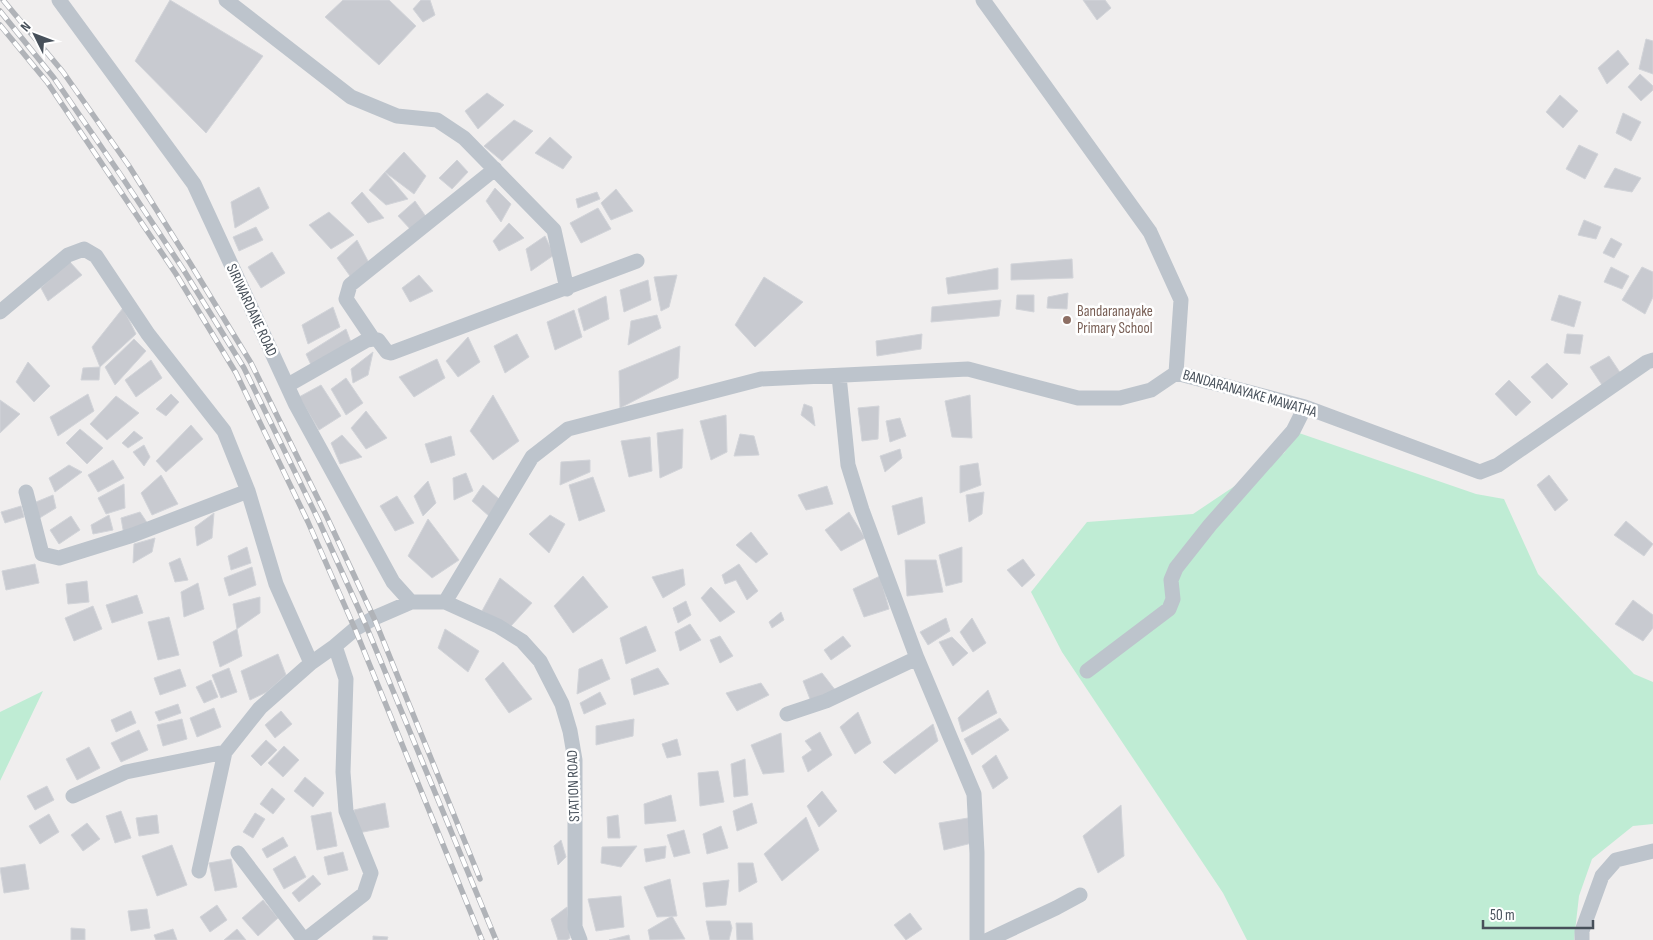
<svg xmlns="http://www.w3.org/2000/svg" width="1653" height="940" font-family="'Sofia Sans Condensed',sans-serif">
<rect width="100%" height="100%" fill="#f0eeee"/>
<path fill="#bfecd4" d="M1299,433L1476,494L1504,499L1538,574L1634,674L1653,682V824L1633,826L1592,859L1579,896L1574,940H1247L1223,893L1062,652L1031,592L1087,522L1193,514L1284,453Z
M43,691L0,781V712Z"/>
<path fill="#c8cad0" stroke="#d2d4d9" d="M170,0L263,56L206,133L135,61Z
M343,0H389L416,26L379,65L325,17Z
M421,0H430L435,15L423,22L413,9Z
M1083,0H1105L1111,8L1097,20Z
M1646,39L1653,41V74L1639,69Z
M1618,50L1629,64L1607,84L1598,68Z
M1640,74L1653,86V90L1641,101L1628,87Z
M487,93L504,105L478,129L465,111Z
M1560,95L1578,111L1563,128L1546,112Z
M1623,113L1641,122L1631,141L1616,133Z
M514,120L533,131L502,161L484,146Z
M550,137L572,157L563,169L535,153Z
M1579,145L1598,154L1585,179L1566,169Z
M404,152L426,176L414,194L385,172Z
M457,160L468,172L452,189L439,178Z
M1615,168L1641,178L1632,192L1604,187Z
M385,172L408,199L386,205L369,190Z
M259,187L269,208L235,228L231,202Z
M495,188L511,204L501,222L486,201Z
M616,189L633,211L611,220L601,203Z
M362,192L384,218L368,223L351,203Z
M597,192L600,199L578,208L576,199Z
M415,201L427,218L412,231L398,216Z
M598,208L611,229L581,243L570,223Z
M329,212L354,235L331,249L309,225Z
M1584,220L1601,227L1596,239L1578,235Z
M509,223L524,238L499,251L493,241Z
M256,227L263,240L239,251L233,237Z
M545,236L554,255L531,271L526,249Z
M1611,238L1622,244L1614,258L1603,253Z
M357,240L369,263L350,276L337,258Z
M272,252L285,273L261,288L248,267Z
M1072,259L1073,278L1011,280V264Z
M69,261L82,275L48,301L41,288Z
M1611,267L1629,276L1622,289L1604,282Z
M1642,267L1653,272V297L1645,314L1622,300Z
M998,268V289L948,294L946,278Z
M419,275L433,291L410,302L402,288Z
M677,275L669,307L661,311L654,277Z
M764,277L803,302L755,347L735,325Z
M648,280L651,300L624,312L620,290Z
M1068,293L1067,309L1047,308L1048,297Z
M1017,295H1034V312L1016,309Z
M1559,295L1581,302L1574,327L1551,320Z
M606,296L609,319L584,331L578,309Z
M1001,300L999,316L931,322L932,307Z
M333,307L340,327L308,344L302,325Z
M123,308L136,334L100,367L92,347Z
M574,310L582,337L555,350L547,322Z
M657,315L661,328L628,345L631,321Z
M346,329L352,345L312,367L306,354Z
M517,334L529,357L505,373L494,346Z
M922,334L921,349L877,356L876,341Z
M1567,334L1583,335L1580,354L1564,353Z
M468,337L480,362L458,377L446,361Z
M134,339L146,351L115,385L105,367Z
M680,346L678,378L620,408L619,371Z
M373,352L368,375L353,383L351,369Z
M1609,356L1621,374L1602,385L1590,367Z
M437,359L445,378L414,397L399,377Z
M151,360L162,378L136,397L125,380Z
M28,362L50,386L34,402L16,382Z
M1547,363L1568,384L1552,399L1531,377Z
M100,367L99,380H81L83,368Z
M346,378L363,403L346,415L331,389Z
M1509,380L1531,402L1516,416L1495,394Z
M321,385L341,416L319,430L299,397Z
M88,394L94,411L58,436L50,417Z
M171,394L179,402L166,416L156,409Z
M493,395L519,441L493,460L470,431Z
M970,395L972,438L952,437L945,401Z
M116,396L139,413L107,440L90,424Z
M0,400L20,414L0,433Z
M804,404L812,407L815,426L801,415Z
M879,406L878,439L862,441L858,408Z
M366,411L387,438L366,449L351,428Z
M726,415L727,452L711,460L700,421Z
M900,418L906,436L890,442L886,421Z
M191,425L203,439L166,472L156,461Z
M80,429L103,448L87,464L66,443Z
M683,429L682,468L660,478L657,433Z
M134,431L143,438L128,448L122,443Z
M740,434L754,436L759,455L734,456Z
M342,435L362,457L340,464L331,443Z
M451,436L455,455L431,463L425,444Z
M650,437L652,471L629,477L621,441Z
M144,445L150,457L144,466L133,452Z
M900,449L902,458L885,472L880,456Z
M113,460L124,478L98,492L88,475Z
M590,460V472L560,485L561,462Z
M978,463L981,485L960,493V466Z
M69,465L82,472L55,492L49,478Z
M466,473L473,491L454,500L453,478Z
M161,475L178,504L152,515L141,493Z
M1549,475L1568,500L1555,511L1537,485Z
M593,477L605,511L579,521L569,485Z
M428,481L436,503L423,516L414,496Z
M124,484L125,508L106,514L98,498Z
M483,485L499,499L490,517L472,501Z
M827,486L833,504L806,510L798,495Z
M984,492L982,514L969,522L966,495Z
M53,495L56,508L38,519L36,502Z
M397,496L414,523L395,531L380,506Z
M922,497L925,523L898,535L892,506Z
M21,506L24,517L5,523L1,512Z
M140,512L148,524L124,535L121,518Z
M849,512L865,538L841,551L825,530Z
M214,513L212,538L197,546L195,527Z
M109,515L113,530L93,534L91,525Z
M550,515L565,524L549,553L529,534Z
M71,516L80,530L59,544L50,530Z
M428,519L459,560L432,578L408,556Z
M1626,521L1653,544L1644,556L1614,535Z
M751,532L768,554L756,563L736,545Z
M155,538L152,552L133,563L134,544Z
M247,547L251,563L231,570L228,556Z
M962,547V582L946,586L939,555Z
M180,558L188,580L175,582L169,563Z
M1023,559L1035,575L1022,587L1007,570Z
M905,560H936L943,592L907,596Z
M35,564L39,583L6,590L2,571Z
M739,564L758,591L747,600L736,580L725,584L722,575Z
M252,567L256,585L229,596L224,578Z
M683,569L685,585L663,598L652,577Z
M583,576L608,607L573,633L554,606Z
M880,576L889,609L864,617L853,589Z
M500,578L532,603L511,626L482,611Z
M87,581L89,602L68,604L66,584Z
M198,583L204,609L184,617L181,592Z
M711,587L735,612L720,622L701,598Z
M137,595L143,613L112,623L106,605Z
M260,597V613L237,629L233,604Z
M1633,600L1653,615V628L1643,641L1615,624Z
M686,601L691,615L678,623L673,608Z
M93,606L102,629L74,641L65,618Z
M781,612L784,620L772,628L769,622Z
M169,617L179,655L158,660L148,622Z
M946,618L950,631L928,645L920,632Z
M972,618L986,643L973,652L960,632Z
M690,624L701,640L680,651L675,632Z
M646,626L656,651L626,664L620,638Z
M237,629L242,656L220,667L213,642Z
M445,629L479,651L468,672L438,648Z
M720,636L733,656L720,663L710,640Z
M843,636L851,646L831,660L824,650Z
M952,637L968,653L953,666L939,642Z
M278,654L286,675L267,692L250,700L241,671Z
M602,659L610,679L577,694L579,669Z
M503,662L532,699L509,713L485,679Z
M229,668L237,692L221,698L212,675Z
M658,668L669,684L634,695L631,679Z
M180,669L186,686L160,695L154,678Z
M822,673L836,691L812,704L803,681Z
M211,680L218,697L204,703L196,687Z
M761,683L769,695L737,711L726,693Z
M988,690L997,713L962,732L958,718Z
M600,692L606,704L584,714L580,703Z
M178,704L181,713L159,721L155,712Z
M214,708L221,727L197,737L190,718Z
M131,711L136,723L116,732L111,720Z
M281,711L292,724L275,738L265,725Z
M858,712L871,743L855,754L840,727Z
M1000,718L1009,730L972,755L964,739Z
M182,719L187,739L163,746L157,725Z
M634,719L633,736L596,745V726Z
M933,724L938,741L895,774L883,762Z
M139,730L148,750L121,762L111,743Z
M820,732L832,755L808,772L802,757L812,750L805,741Z
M781,733L784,772L763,774L751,745Z
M677,739L681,755L667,758L662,744Z
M266,740L277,750L261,766L251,756Z
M284,746L299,760L283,777L268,763Z
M89,747L100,768L77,780L66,759Z
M996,755L1008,778L993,789L982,766Z
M745,759L748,795L734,797L731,764Z
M718,771L724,802L700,806L698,773Z
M305,777L324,793L313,807L294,791Z
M47,786L54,800L35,810L27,796Z
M272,788L285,799L273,814L260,804Z
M822,791L837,811L819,827L807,806Z
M671,795L676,821L645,824L644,804Z
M385,803L389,827L358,833L354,810Z
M752,803L757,823L737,831L733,811Z
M1121,805L1124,856L1098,873L1083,836Z
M121,811L131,838L115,843L106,816Z
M331,812L337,846L317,850L311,816Z
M255,813L265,819L253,838L243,832Z
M49,814L59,832L40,844L29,826Z
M157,815L159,833L139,836L136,818Z
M618,815L620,838H608L607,817Z
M806,817L819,850L782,881L764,854Z
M968,818L972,843L944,850L939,823Z
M87,823L100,839L83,851L71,835Z
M721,826L728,848L707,854L703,834Z
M684,830L690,853L674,857L667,835Z
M283,837L288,846L267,858L262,849Z
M561,840L566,857L558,865L554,846Z
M172,845L187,885L157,896L142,856Z
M637,846L621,867L601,863L602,847Z
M666,846L665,858L646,862L644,849Z
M343,852L348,870L328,875L324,857Z
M295,856L306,877L284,889L273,869Z
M231,859L237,887L215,891L209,863Z
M738,863H753L757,882L739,892Z
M25,864L29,889L4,893L0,868Z
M313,875L321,884L299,902L292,893Z
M670,879L677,916L657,917L644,887Z
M729,880L726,905L706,907L703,883Z
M621,896L624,927L596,931L588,899Z
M263,900L278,918L258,936L242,918Z
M217,905L227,920L210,932L200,917Z
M567,907L570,938L567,940H558L551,919Z
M147,909L150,928L131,931L128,911Z
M910,913L922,929L906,940L894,925Z
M672,916L685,939L650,940L648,930Z
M706,921H730L732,928L729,940H710Z
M736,923H752L753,940H737Z
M71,928L85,929V940H71Z
M173,929L177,940H156L154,935Z
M237,929L246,940H224Z
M629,935L630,940H609Z
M373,936L388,937L387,940H373Z"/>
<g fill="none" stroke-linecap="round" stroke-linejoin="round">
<path stroke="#bdc4cc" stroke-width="15" d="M59,0L194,184L296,405L393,582L411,602H445L498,626L522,641L540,661L562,704L570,731L575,760V927L580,940
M226,0L351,97L397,116L437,120L464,138L554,230L567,289
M983,0L1150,232L1181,300L1176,373L1305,407L1480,472L1498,465L1647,362L1653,360
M0,312L68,255L84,249L96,256L148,334L224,431L248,491L276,584L311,663
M373,339L346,299L350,285L495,169
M839,376L848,465L862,510L917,658L974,794L977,853V940
M288,385L367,340L373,339L378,340L387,352L391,353L637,261
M26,492L42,554L59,558L133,535L248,491
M445,602L532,457L568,429L761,379L968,369L1078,398H1120L1151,390L1176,373
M1087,671L1169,609L1173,599L1171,580L1176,568L1210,525L1293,431L1305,407
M787,714L826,701L917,658
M73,796L126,772L225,752L260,708L311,663L335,646L355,629L374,618L411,602
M238,853L304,940
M199,871L225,752
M305,940L364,894L371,873L346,811L343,772L346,679L335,646
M988,940L1056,908L1080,895
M1582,940V931L1602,876L1616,860L1653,851"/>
<defs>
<path id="rail" d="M3,0L63,72L129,166L190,263L251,363L326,515L374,618L480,879
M0,11L54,78L120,174L183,269L244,368L318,519L365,623L496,940
M0,25L47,82L176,274L236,373L308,522L355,629L482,940"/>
</defs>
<use href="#rail" stroke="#b0b3b8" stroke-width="5.5"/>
<use href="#rail" stroke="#fff" stroke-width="4" stroke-dasharray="11" stroke-linecap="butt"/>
</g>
<circle fill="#8d6e63" stroke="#fff" stroke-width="2" cx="1067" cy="320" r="5"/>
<g text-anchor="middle" stroke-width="5" stroke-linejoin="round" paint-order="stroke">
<g font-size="15" fill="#47505a" stroke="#fff">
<text transform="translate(252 310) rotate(65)" y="5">SIRIWARDANE ROAD</text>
<text transform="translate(1250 393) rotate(16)" y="5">BANDARANAYAKE MAWATHA</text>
<text transform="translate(573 786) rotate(-92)" y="5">STATION ROAD</text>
</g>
<g font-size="15" fill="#785e54" stroke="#fff" text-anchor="start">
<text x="1077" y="316">Bandaranayake<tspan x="1077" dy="17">Primary School</tspan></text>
</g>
</g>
<g transform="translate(35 35) rotate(312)" stroke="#ffffff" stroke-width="4" paint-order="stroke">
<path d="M0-4L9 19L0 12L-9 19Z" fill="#47505a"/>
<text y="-8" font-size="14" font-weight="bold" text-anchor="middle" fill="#47505a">N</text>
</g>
<path d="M1483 920v8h110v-8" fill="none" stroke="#47505a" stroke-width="2.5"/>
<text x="1490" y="920" font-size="15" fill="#47505a" stroke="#ffffff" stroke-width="4" paint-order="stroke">50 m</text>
</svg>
